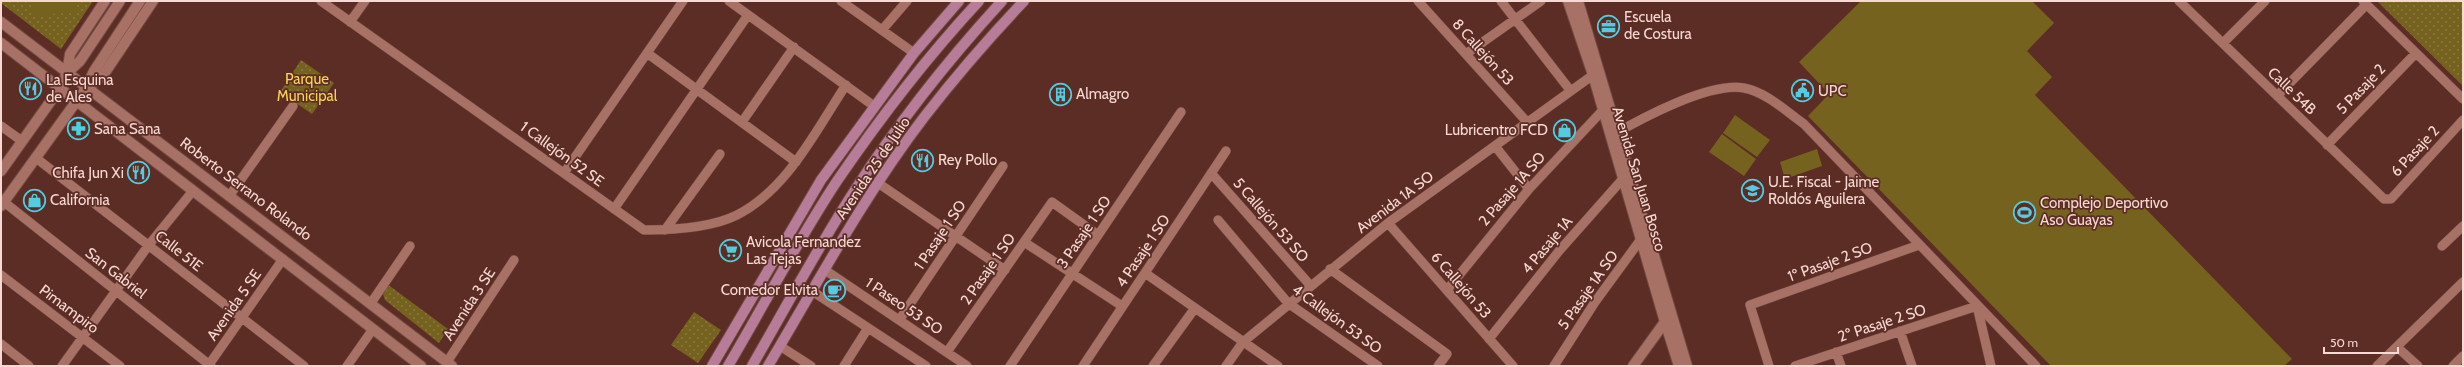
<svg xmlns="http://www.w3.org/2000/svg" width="2464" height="367" font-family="Cabin,sans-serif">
<defs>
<pattern id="grass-dots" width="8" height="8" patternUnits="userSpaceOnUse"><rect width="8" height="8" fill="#76621f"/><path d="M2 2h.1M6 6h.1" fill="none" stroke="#8a783f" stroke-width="1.8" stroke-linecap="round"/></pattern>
</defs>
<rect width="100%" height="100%" fill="#5c2d24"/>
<path fill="url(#grass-dots)" d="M1,1H93L61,49L1,3Z
M2377,1H2463V86Z
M301,60L334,83L312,114L280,92Z
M387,284L448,329L439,343L385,300L383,294Z
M694,312L721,330L698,363L671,345Z"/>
<path fill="#76621f" d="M30,1H76L78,10L34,17Z
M1861,1H2032L2054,23L2027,51L2052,77L2035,95L2292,359L2284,366H2051L1808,116L1829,94L1799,62Z
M1735,115L1770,140L1757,157L1723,133Z
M1722,134L1756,159L1744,176L1709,152Z
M1817,149L1822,166L1785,179L1780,162Z"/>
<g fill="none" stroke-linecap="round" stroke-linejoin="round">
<defs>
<path id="street" d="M321,1L644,230C673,230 711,228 737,215C788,189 816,130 846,85
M729,1L874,106
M841,1L914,53
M1418,1L1527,122
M1501,1L1570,90
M2179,1L2384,199H2391L2463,120
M2363,1L2463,99
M350,22L365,1
M882,30L907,1
M2223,43L2265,1
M647,53L796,162
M1466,54L1541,1
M2277,96L2366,5
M742,122L794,47
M1,126L22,141
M1611,136C1642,118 1709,82 1744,88C1766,92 1787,112 1804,124L2036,366
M2327,145L2416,53
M1495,146L1529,189
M36,158L304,366
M564,173L683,1
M1211,173L1310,285
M878,183L1005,270
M230,195L293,106
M4,202L211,366
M614,209L748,15
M1218,220L1288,303L1378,366
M1388,223L1513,366
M665,230L720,154
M1024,242L1122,306
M2442,246L2463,226
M1330,269L1447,354L1438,366
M825,270L967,366
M1145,273L1278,366
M1,275L120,366
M1447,290L1529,189L1603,110
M812,291L926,366
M371,303L410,246
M900,319L1003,166
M1900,331L1912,366
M1489,339L1559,251L1628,173
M1,344L29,366
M780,346L811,366
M2397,347L2418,366
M947,352L1052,202L1098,235
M1836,352L1841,366
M447,362L514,260
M62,366L148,246L192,192
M208,366L283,259
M347,366L373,329
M844,366L868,328
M1010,366L1181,112
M1083,366L1226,151
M1153,366L1195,308
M1226,366L1243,342L1388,223L1593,75
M1554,366L1595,302L1644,235
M1769,366L1750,305L1919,245
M1795,366L1977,306L1991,366
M2377,366L2463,282
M2453,366L2463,356"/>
<path id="secondary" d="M1568,1L1593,75L1665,322L1679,366
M1578,1L1687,366
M1,22L452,366
M1,43L421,366
M67,73L80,61L120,1
M86,88L102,77L153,1
M1,171L60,88L67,73L70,54L105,1
M1,206L86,88L94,71L140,1
M1633,366L1667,319"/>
<path id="primary" d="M712,366L821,180L914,53L959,1
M728,366C764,305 798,240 837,181C880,118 927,57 979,1
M752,366C786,307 818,247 855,190C898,123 948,60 1002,1
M768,366C818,282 865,194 925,116C956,76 989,38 1024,1"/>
</defs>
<use href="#street" stroke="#734a43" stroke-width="10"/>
<use href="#secondary" stroke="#734a43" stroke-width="12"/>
<use href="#primary" stroke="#734a43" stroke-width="12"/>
<use href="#street" stroke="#a77165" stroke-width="9"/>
<use href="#secondary" stroke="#a77165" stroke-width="10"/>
<use href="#primary" stroke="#b77c97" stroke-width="10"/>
</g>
<defs>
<symbol id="office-ring" viewBox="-11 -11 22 22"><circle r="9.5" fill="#5c2d24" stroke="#55cae0" stroke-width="1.5"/><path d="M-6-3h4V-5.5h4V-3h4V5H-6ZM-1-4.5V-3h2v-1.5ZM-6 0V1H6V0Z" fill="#55cae0"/></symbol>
<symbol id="restaurant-ring" viewBox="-11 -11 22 22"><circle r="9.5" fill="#5c2d24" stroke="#55cae0" stroke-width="1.5"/><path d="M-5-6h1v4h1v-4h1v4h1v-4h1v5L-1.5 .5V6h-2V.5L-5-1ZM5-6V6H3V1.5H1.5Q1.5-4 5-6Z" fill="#55cae0"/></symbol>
<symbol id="civic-ring" viewBox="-11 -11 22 22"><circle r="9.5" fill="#5c2d24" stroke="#55cae0" stroke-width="1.5"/><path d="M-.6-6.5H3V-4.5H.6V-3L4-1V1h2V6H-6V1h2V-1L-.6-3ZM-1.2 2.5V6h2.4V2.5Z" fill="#55cae0"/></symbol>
<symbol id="building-ring" viewBox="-11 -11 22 22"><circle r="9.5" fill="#5c2d24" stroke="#55cae0" stroke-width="1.5"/><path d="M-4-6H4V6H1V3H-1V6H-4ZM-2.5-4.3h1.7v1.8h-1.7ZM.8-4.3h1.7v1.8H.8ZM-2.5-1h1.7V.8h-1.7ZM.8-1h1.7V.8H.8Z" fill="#55cae0"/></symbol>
<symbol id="pharmacy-ring" viewBox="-11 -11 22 22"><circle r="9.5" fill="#5c2d24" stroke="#55cae0" stroke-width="1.5"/><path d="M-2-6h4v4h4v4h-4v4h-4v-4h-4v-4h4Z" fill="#55cae0"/></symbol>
<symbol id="shop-ring" viewBox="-11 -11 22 22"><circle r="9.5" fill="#5c2d24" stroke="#55cae0" stroke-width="1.5"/><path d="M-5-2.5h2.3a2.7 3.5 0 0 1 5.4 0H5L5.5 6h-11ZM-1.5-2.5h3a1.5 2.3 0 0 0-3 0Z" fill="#55cae0"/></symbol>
<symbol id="school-ring" viewBox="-11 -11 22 22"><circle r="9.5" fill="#5c2d24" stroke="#55cae0" stroke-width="1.5"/><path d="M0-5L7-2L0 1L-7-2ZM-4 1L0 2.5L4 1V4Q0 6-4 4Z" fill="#55cae0"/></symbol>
<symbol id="stadium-ring" viewBox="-11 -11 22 22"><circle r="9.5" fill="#5c2d24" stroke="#55cae0" stroke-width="1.5"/><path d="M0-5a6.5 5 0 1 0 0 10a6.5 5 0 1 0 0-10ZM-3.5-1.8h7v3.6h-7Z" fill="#55cae0"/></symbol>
<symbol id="supermarket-ring" viewBox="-11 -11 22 22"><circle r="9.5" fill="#5c2d24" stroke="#55cae0" stroke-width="1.5"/><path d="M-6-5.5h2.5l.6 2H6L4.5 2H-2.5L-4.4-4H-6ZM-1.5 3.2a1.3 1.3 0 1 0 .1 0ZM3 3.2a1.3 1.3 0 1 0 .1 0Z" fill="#55cae0"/></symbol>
<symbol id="cafe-ring" viewBox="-11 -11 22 22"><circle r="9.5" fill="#5c2d24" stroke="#55cae0" stroke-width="1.5"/><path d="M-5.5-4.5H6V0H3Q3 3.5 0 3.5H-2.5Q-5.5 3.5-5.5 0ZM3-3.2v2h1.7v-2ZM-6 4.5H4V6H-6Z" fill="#55cae0"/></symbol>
</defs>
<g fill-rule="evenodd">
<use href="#office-ring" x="1596" y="14" width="25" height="25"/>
<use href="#restaurant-ring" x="18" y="76" width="25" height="25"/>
<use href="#civic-ring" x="1790" y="78" width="25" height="25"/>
<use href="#building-ring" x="1048" y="82" width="25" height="25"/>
<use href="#pharmacy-ring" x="66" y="116" width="25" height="25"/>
<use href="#shop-ring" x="1552" y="118" width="25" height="25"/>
<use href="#restaurant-ring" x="910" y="148" width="25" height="25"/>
<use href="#restaurant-ring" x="126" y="160" width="25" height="25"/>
<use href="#school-ring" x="1740" y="178" width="25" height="25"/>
<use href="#shop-ring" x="22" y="188" width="25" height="25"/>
<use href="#stadium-ring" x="2012" y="200" width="25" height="25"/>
<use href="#supermarket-ring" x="718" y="238" width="25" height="25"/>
<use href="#cafe-ring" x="822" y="278" width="25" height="25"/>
</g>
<g text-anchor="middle" stroke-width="3.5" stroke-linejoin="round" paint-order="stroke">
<g font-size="15" fill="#f7d8d2" stroke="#5c2d24" text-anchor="start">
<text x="1624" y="22">Escuela<tspan x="1624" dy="17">de Costura</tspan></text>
<text x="46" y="85">La Esquina<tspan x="46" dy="17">de Ales</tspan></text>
<text x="1818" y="96">UPC</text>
<text x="1076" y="99">Almagro</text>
<text x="94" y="134">Sana Sana</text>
<text x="1548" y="135" text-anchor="end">Lubricentro FCD</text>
<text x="938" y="165">Rey Pollo</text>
<text x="124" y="178" text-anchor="end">Chifa Jun Xi</text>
<text x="1768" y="187">U.E. Fiscal - Jaime<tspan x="1768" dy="17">Roldós Aguilera</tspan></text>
<text x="50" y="205">California</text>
<text x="2040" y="208">Complejo Deportivo<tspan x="2040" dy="17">Aso Guayas</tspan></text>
<text x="746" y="247">Avicola Fernandez<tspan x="746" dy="17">Las Tejas</tspan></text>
<text x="818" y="295" text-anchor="end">Comedor Elvita</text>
</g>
<g font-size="15" fill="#f7d8d2" stroke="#5c2d24">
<text transform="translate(1483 52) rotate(48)" y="5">8 Callejón 53</text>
<text transform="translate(2361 89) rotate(-46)" y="5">5 Pasaje 2</text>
<text transform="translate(2292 91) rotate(44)" y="5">Calle 54B</text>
<text transform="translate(2415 151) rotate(-47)" y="5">6 Pasaje 2</text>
<text transform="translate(562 154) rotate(36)" y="5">1 Callejón 52 SE</text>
<text transform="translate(873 168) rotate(-56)" y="5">Avenida 25 de Julio</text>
<text transform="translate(1639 179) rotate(73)" y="5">Avenida San Juan Bosco</text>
<text transform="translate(246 189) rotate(37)" y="5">Roberto Serrano Rolando</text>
<text transform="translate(1512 189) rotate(-49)" y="5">2 Pasaje 1A SO</text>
<text transform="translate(1395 202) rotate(-37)" y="5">Avenida 1A SO</text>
<text transform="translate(1271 220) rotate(49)" y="5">5 Callejón 53 SO</text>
<text transform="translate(1084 232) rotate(-56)" y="5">3 Pasaje 1 SO</text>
<text transform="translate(940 235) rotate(-56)" y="5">1 Pasaje 1 SO</text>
<text transform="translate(1547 245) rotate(-50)" y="5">4 Pasaje 1A</text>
<text transform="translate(179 251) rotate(38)" y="5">Calle 51E</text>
<text transform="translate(1143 251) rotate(-56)" y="5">4 Pasaje 1 SO</text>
<text transform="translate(1830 262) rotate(-20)" y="5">1º Pasaje 2 SO</text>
<text transform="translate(988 269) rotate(-55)" y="5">2 Pasaje 1 SO</text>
<text transform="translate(116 273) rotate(38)" y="5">San Gabriel</text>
<text transform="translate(1461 285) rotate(49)" y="5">6 Callejón 53</text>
<text transform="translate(1588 290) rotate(-55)" y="5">5 Pasaje 1A SO</text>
<text transform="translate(469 304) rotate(-57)" y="5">Avenida 3 SE</text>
<text transform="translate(234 305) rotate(-55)" y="5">Avenida 5 SE</text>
<text transform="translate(904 306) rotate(34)" y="5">1 Paseo 53 SO</text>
<text transform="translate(69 309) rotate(37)" y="5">Pimampiro</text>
<text transform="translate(1337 319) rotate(36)" y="5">4 Callejón 53 SO</text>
<text transform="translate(1882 323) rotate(-18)" y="5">2º Pasaje 2 SO</text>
</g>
<g font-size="15" fill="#f9d358" stroke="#5c2d24">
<text x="307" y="84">Parque<tspan x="307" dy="17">Municipal</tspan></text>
</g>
</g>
<rect width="2464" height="367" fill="none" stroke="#f7d8d2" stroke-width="4"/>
<path d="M2324 347v6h74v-6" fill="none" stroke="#f7d8d2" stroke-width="2"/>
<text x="2330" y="347" font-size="12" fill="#f7d8d2" stroke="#5c2d24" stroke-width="3" paint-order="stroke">50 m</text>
</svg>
